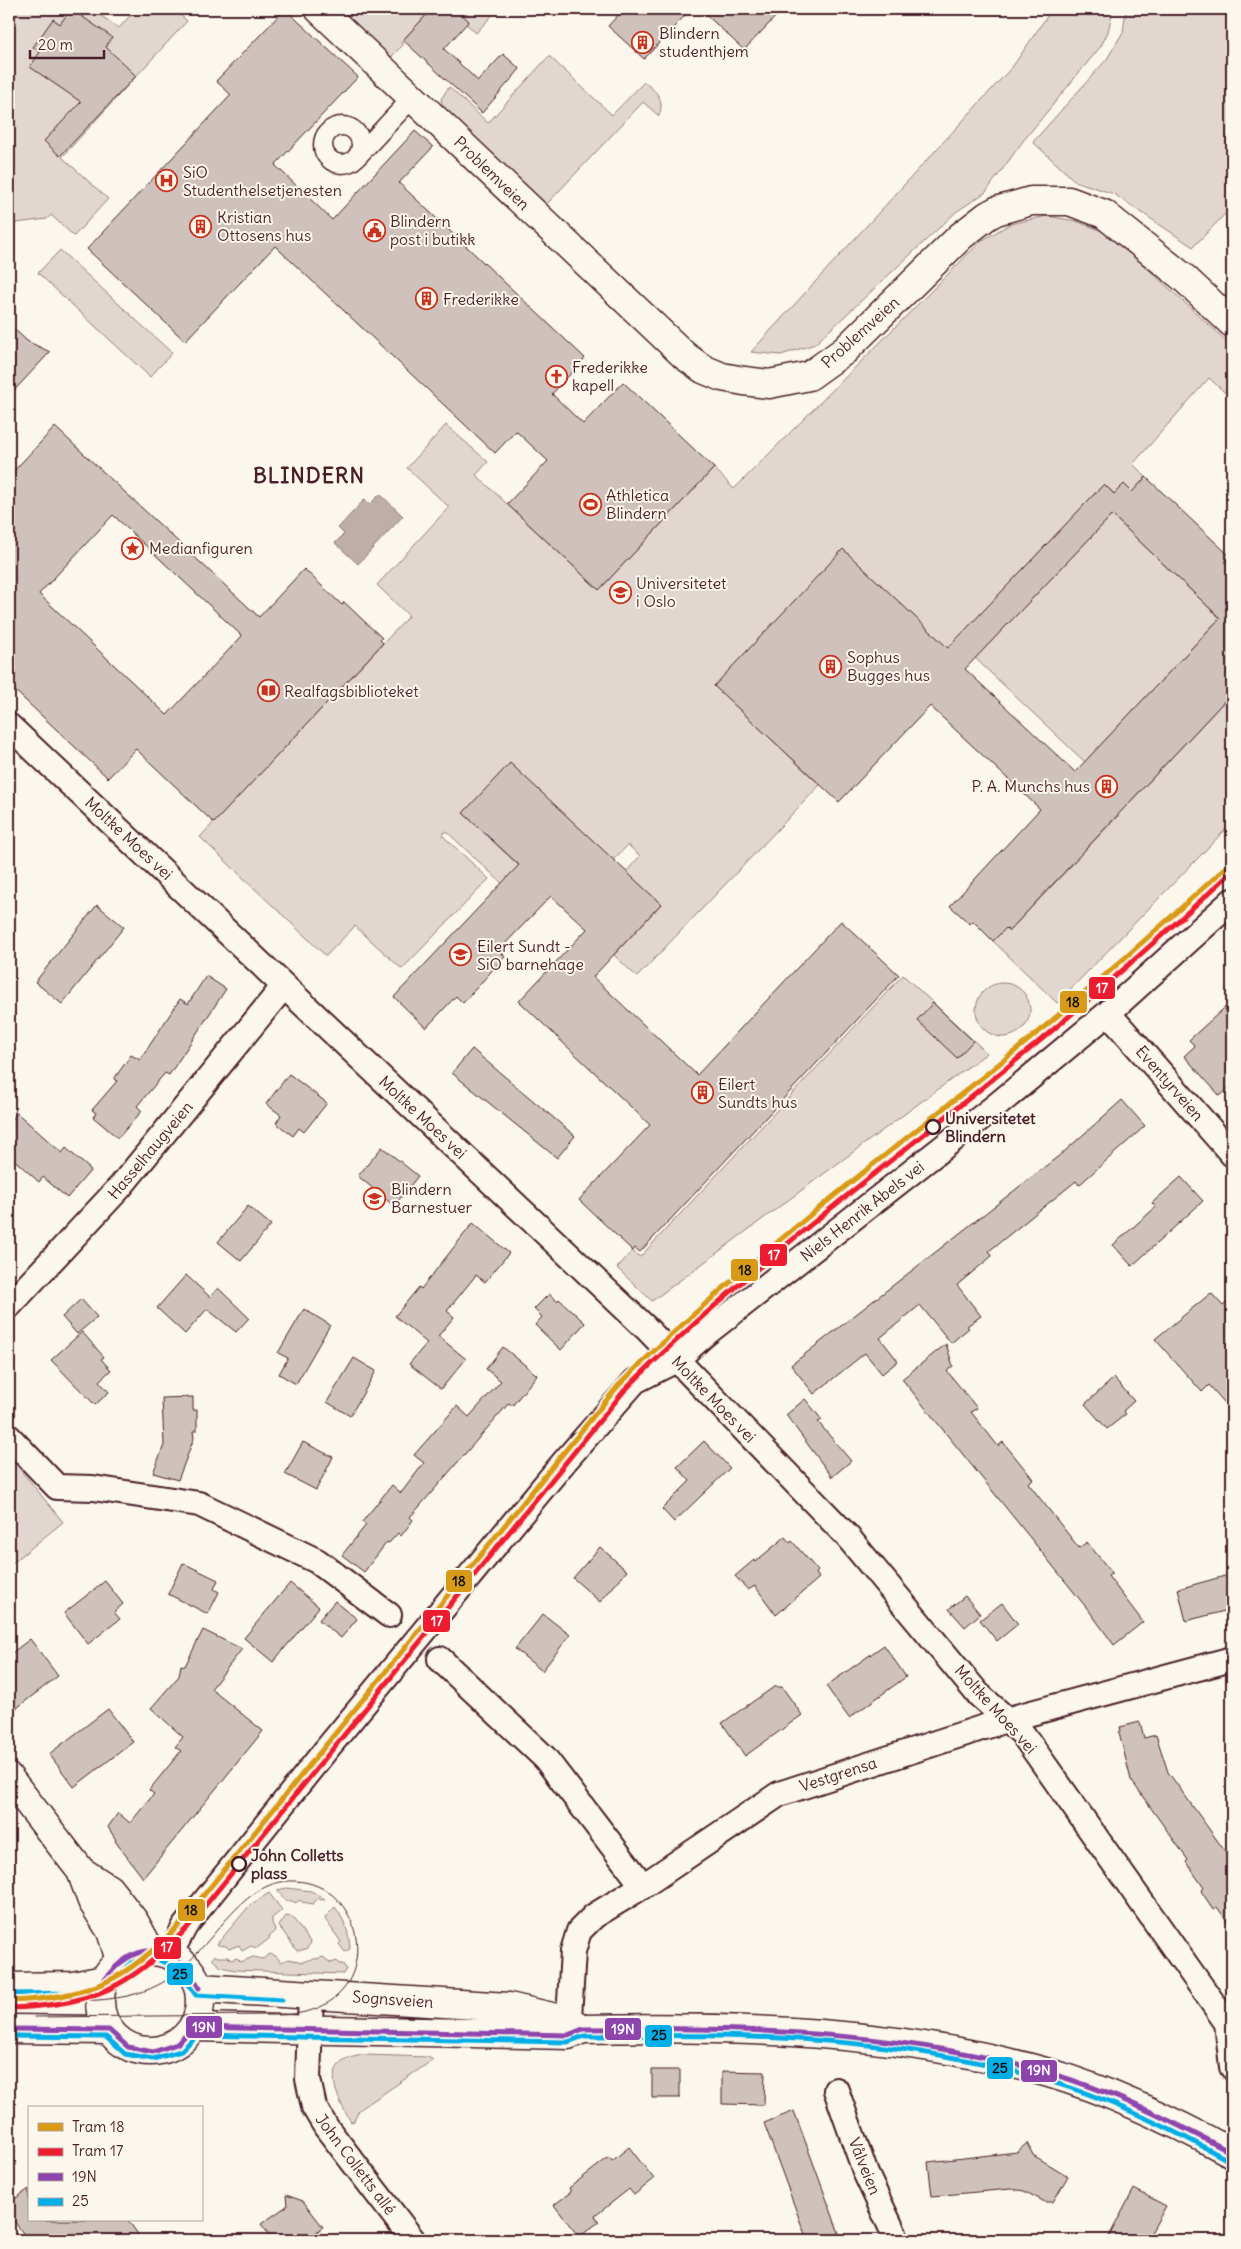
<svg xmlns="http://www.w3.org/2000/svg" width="1241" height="2249" font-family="Delius,sans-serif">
<rect width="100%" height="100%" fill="#fbf7ec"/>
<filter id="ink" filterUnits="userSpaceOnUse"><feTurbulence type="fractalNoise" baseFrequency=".02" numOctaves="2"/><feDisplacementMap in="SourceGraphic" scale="10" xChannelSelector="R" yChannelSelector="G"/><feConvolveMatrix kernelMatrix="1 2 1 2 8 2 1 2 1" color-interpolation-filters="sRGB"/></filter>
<g filter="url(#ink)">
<path fill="#e2d7d0" stroke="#967b7e" d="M9,9H91L119,28L136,9H174L187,21L62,157L108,199L74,236L51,215L47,219L9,224Z
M334,9H432L401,42L403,45L388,60Z
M450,9H498L476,33Z
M1052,9H1113L1108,32L1101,46L1023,141L986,192L956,212L815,344L781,355L751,352L1013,66Z
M1126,9H1232V207L1193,247L1114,194L1075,181L1033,142L1107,59L1123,32Z
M549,56L612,115L644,82C657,92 665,99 659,116L643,102L544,207L443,109L441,99L449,87L488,123Z
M1047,216L1076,221L1110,234L1232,346V399L1209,378L1133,464L1146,477L1123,502L1104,484L948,649L715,686L820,785L637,977L614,955L661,904L626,872L640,856L628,845L613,860L463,813L550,895L534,913L446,831L442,835L489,879L402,969L355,926L326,956L200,837L409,616L377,585L449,507L407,468L446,425L488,462L476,475L599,590L714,468L734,489L981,241L1010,224Z
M60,250L172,353L150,377L38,273Z
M1112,515L1223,621L1214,624L1088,759L1087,764L975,658Z
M1232,693V823L1057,1003L993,941L1006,928L1009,931L1073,864L1069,860L1080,848L1084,851L1119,815L1115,811L1131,801Z
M903,975L987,1053L652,1301L617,1268L632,1251L640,1257Z
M976 1010a27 27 0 1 1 54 0a27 27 0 1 1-54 0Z
M9,1456L63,1522L9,1566Z
M287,1888L311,1891L325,1899L321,1900L318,1898L313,1904L302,1902L300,1900L295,1903L293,1901H286L277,1890Z
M269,1893L282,1910L272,1918V1923L275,1929L274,1933L269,1936L270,1938L257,1948L251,1946L242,1951L239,1945L229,1949L226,1946L218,1945L217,1944L250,1905Z
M335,1907C345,1921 349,1932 350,1949L345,1952L339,1944L341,1942L325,1919L327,1915Z
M286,1916L292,1917L311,1943L306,1949L297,1951L279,1926Z
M269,1954L276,1956L281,1962L288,1959L303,1962C311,1958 316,1960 323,1957L331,1963L337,1961L339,1964H343L346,1969L343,1974L235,1970L221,1967L212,1959L215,1955L217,1957H228L231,1960L237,1958L241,1962L253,1957L263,1959Z
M365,2055L428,2057L433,2060L359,2110L354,2121L351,2122C335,2095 318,2059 365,2055Z"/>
<path fill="#bfadaa" stroke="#907477" d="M380,494L403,516L358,564L335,543L344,534L338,528L365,499L370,504Z"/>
<path fill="#cfc2bc" stroke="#4a1f2b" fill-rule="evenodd" d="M71,9L112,37L106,47L136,76L60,156L44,141L81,102L30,67L40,52L33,47L53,19L60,24Z
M285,9L358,77L275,165L332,220L415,131L433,147L399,183L585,358L552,394L583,424L623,382L714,468L599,590L507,504L548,461L516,431L495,453L275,246L185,341L87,249L231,95L216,81Z
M432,9H456L469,21L444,49L478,81L503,54L520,69L482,113L403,40Z
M624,9H691L644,59L608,26Z
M700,9H783L744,50Z
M9,324L27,341L50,352L9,396Z
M55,427L259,617L304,569L342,605L344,602L382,638L380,640L383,643L214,823L136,749L108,778L9,685V476ZM113,515L242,636L167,715L39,594Z
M1146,477L1232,558V693L1009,931L1006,928L993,941L973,921L970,924L950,906L1040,809L930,706L839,802L714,686L843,549L948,648L1104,484L1114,494L1124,484L1132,492ZM1112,515L1220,618L1075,772L965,669Z
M510,763L661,904L593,977L697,1075L841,921L899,975L640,1252L635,1248L633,1251L579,1200L650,1125L519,1001L587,929L551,896L499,950L505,956L463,1003L456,996L426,1028L394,997L519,865L463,813Z
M97,905L124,927L62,1004L35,982Z
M206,976L226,989L169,1075L165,1073L137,1106L142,1111L118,1138L93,1117L96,1113L92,1110L117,1081L114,1079L131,1055L140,1060L180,999L188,1004Z
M1232,1001V1085L1220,1096L1184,1056L1195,1046L1189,1040Z
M933,1003L973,1041L957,1058L917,1020Z
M472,1049L575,1136L557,1158L452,1073Z
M289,1074L327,1103L304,1132L299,1128L293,1136L276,1123L281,1115L266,1104Z
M1122,1100L1145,1126L1079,1185L1076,1181L989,1251L992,1256L957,1285L981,1316L967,1326L969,1328L951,1343L920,1305L880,1338L898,1361L882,1374L865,1353L814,1394L791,1365L1065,1151Z
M17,1113L62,1153L66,1148L91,1170L67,1198L43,1177L39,1182L9,1155V1123Z
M382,1147L418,1176L394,1206L358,1176Z
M1181,1177L1203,1201L1132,1266L1113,1245L1156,1207L1152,1203Z
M248,1206L271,1225L241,1261L218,1242Z
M473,1223L509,1253L485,1282L476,1275L447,1311L454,1317L438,1336L466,1359L441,1389L409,1364L427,1343L395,1316L419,1287L421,1289Z
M186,1275L210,1297L218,1288L249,1318L236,1332L207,1309L185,1334L157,1308Z
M1211,1293L1223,1306L1232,1297V1411L1209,1385L1202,1392L1155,1339Z
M549,1294L557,1301L559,1299L585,1323L561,1350L535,1325L542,1317L534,1309Z
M81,1299L97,1317L77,1334L62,1317Z
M304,1309L330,1325L296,1384L279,1374L288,1358L278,1353Z
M82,1332L104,1357L101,1359L111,1370L99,1381L109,1392L95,1405L51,1360Z
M946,1344L953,1366L947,1371L977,1408L971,1412L998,1446L1003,1442L1033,1479L1028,1483L1079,1548L1087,1542L1112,1573L1108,1576L1143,1622L1114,1645L1090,1612L902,1379Z
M503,1347L537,1375L512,1406L509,1403L419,1507L410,1517L413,1520L401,1536L398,1533L389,1543L387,1542L364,1572L342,1555L366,1525L362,1522L392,1485L401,1493L424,1463L414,1455L457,1406L469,1417L501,1381L486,1369Z
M354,1358L376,1371L350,1416L327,1402Z
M1114,1378L1134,1401L1123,1411L1126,1414L1107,1429L1085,1404Z
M193,1397V1410H197V1431H193L194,1438L178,1480L153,1473L164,1445L162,1398Z
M805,1399L822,1420L818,1422L851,1461L832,1477L786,1415Z
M704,1441L730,1468L674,1522L662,1509L690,1481L677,1467Z
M303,1442L333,1457L316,1490L285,1474Z
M785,1537L790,1543L792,1541L818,1571L816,1573L819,1578L776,1615L755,1586L748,1590L735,1576L754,1560L755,1562Z
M600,1547L627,1571L600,1602L573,1578Z
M183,1563L218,1580L214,1589L219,1592L208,1614L168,1594Z
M1232,1574V1609L1186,1621L1178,1589Z
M105,1581L123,1604L114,1612L120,1619L88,1644L64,1613Z
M290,1583L319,1607L273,1662L244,1638Z
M965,1596L980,1614L965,1627L949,1609Z
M335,1601L357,1619L341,1638L319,1620Z
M1002,1603L1018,1624L997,1641L980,1620Z
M543,1614L570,1635L542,1671L515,1649Z
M203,1630L242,1649L211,1689L263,1731L143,1878L115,1841L116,1840L108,1827L118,1813L130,1823L154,1794L149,1790L181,1751L175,1747L183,1737L151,1708L179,1676L181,1665L185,1666Z
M30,1639L58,1676L9,1714V1655Z
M884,1645L906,1677L849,1718L826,1686Z
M774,1687H782L802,1715L745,1756L722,1723Z
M108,1709L133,1742L74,1787L49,1754Z
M1140,1722L1144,1738L1156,1735L1168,1772L1232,1861V1928L1217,1907L1213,1909L1201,1891L1204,1888L1186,1862L1188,1860L1131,1780L1119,1732L1121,1731L1120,1727Z
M652,2070H680V2098H652Z
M722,2071L765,2072L764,2105L722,2104Z
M794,2111L839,2233L822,2240H807L764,2123Z
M1027,2143L1033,2155L1068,2176L1053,2202H1045L1024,2191L1011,2189L932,2196L928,2162L1017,2152Z
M629,2147L654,2179L634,2195L629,2189L595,2216L599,2222L579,2237L554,2205L571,2192L569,2188L609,2157L612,2161Z
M29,2189V2220H128L142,2240H28L9,2214V2203Z
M1134,2189L1166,2206L1147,2240H1107Z
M286,2195L303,2201L323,2227L306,2240H273L261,2224L287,2206Z"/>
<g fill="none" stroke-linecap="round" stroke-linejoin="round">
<defs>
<path id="pedestrian" d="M323 145a19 19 0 1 1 38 0a19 19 0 1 1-38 0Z
M357,157L413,97"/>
<path id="minor" d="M9,726L646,1328L847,1536L978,1694L1022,1733L1227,2023L1232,2067
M1108,1013L1232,1154
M9,1306L121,1186L284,986
M9,1437L57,1487L93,1488L199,1504L317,1561L389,1615
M440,1659L545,1758L643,1886
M170,1954L185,1926L325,1751L564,1462L635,1381L676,1360L704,1335L997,1105L1108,1013L1232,901
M311,1994L308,2079L314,2107L326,2127L413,2240
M568,2035L573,1951L579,1931L594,1916L643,1886L779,1794L1009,1719L1232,1659
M836,2090L866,2174L897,2240"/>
<path id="tertiary" d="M319,9L685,356L703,369L722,377L744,381L769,384L809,376L844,351L961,236L987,216L996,211L1031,201H1069L1104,214L1184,278L1232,323
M9,1778L81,1871L92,1901L111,1931L120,1960
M81,1871L109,1889L134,1921L150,1950"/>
<path id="secondary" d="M100 2001a50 50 0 1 1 100 0a50 50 0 1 1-100 0Z
M9,1987L73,1986L104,1980
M199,1988L509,2007L569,2021L578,2026
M194,2027L568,2035L583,2029C739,2026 898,2030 1049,2073C1113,2092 1173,2121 1232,2153
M9,2029L109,2030"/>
</defs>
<use href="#pedestrian" stroke="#4a1f2b" stroke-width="21"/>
<use href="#minor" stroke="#4a1f2b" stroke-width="28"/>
<use href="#tertiary" stroke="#4a1f2b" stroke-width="31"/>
<use href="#secondary" stroke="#4a1f2b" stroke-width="31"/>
<use href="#pedestrian" stroke="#fbf7ec" stroke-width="18"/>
<use href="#minor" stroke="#fbf7ec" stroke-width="24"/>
<use href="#tertiary" stroke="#fbf7ec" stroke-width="28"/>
<use href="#secondary" stroke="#fbf7ec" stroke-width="28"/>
<path stroke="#4a1f2b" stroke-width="1" d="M32,2001C73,2000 120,2005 158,1985C210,1959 236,1878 295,1881C363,1884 381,1982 318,2008C303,2014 288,2015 273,2015L34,2017"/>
<defs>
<path id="bus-1" d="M104,1980C137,1938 174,1942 199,1988
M9,2029L109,2030L128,2047L153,2052L177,2044L194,2027L568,2035L583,2029C739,2027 897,2030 1049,2073C1113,2091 1173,2122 1232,2153"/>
<path id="bus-2" d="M9,1994L74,1993L106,1987L131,1963L143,1958H154L175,1967L196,1995L282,2000
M9,2036L106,2037L125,2054L153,2059L181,2051L197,2035L568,2042L584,2036C746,2034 916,2035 1071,2088C1125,2106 1177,2132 1228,2160"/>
</defs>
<use href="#bus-1" stroke="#fbf7ec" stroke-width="9"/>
<use href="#bus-2" stroke="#fbf7ec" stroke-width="9"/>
<use href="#bus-1" stroke="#8e44ad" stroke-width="5"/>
<use href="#bus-2" stroke="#04aee7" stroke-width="5"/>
<defs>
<path id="tram-1" d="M9,2001C89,1998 126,1981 181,1923L618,1386C741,1263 880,1161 1015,1051C1089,991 1161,926 1232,862"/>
<path id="tram-2" d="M9,2008C91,2006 131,1987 187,1928L624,1391C746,1268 886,1167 1020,1057C1093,998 1163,935 1232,872"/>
</defs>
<use href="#tram-1" stroke="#fbf7ec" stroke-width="9"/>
<use href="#tram-2" stroke="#fbf7ec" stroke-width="9"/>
<use href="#tram-1" stroke="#d99a18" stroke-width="5"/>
<use href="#tram-2" stroke="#ed1b2f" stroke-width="5"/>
</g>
</g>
<defs>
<symbol id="building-ring" viewBox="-11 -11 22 22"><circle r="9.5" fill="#fbf7ec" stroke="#c8321e" stroke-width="1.5"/><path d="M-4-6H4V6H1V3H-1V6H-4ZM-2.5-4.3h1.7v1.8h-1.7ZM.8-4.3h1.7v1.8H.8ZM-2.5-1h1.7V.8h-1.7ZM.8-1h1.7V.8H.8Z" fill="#c8321e"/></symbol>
<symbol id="hospital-ring" viewBox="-11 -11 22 22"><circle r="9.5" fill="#fbf7ec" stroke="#c8321e" stroke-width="1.5"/><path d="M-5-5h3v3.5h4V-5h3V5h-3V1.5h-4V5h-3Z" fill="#c8321e"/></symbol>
<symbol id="civic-ring" viewBox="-11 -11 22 22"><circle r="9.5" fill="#fbf7ec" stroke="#c8321e" stroke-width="1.5"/><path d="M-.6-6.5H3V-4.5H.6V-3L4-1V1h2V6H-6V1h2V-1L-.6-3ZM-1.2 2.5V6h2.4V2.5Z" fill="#c8321e"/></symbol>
<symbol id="church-ring" viewBox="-11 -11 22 22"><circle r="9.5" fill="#fbf7ec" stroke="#c8321e" stroke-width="1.5"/><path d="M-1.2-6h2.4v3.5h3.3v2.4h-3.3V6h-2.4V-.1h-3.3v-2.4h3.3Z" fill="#c8321e"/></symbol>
<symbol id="stadium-ring" viewBox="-11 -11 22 22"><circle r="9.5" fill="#fbf7ec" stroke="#c8321e" stroke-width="1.5"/><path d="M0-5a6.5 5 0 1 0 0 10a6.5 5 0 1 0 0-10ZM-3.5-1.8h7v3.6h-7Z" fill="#c8321e"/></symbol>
<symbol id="sight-ring" viewBox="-11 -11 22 22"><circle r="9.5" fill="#fbf7ec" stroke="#c8321e" stroke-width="1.5"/><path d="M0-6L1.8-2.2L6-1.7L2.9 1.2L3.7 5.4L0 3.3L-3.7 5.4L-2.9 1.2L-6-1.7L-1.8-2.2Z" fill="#c8321e"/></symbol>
<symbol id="university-ring" viewBox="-11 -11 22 22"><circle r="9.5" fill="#fbf7ec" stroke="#c8321e" stroke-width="1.5"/><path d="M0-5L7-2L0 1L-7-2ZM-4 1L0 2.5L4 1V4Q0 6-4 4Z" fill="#c8321e"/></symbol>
<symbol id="library-ring" viewBox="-11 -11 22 22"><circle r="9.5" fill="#fbf7ec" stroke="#c8321e" stroke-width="1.5"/><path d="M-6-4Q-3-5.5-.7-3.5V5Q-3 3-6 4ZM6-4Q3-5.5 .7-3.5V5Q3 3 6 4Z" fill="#c8321e"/></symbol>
<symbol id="school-ring" viewBox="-11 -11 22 22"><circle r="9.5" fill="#fbf7ec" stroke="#c8321e" stroke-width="1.5"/><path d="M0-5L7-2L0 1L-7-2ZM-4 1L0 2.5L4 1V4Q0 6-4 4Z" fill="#c8321e"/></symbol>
</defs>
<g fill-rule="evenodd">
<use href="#building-ring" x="630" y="30" width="25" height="25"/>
<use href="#hospital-ring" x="154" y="168" width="25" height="25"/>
<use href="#building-ring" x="188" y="214" width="25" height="25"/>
<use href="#civic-ring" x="362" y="218" width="25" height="25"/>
<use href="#building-ring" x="414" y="286" width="25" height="25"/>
<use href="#church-ring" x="544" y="364" width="25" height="25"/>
<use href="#stadium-ring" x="578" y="492" width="25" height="25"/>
<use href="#sight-ring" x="120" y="536" width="25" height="25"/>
<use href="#university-ring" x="608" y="580" width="25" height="25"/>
<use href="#building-ring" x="818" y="654" width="25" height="25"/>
<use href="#library-ring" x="256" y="678" width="25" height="25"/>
<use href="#building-ring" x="1094" y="774" width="25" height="25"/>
<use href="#school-ring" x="448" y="942" width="25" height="25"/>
<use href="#building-ring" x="690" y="1080" width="25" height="25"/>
<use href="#school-ring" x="362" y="1186" width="25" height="25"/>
</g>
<g fill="#fbf7ec" stroke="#4a1f2b" stroke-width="2.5">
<circle cx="933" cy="1127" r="7"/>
<circle cx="239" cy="1864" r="7"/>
</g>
<g text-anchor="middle" stroke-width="4" stroke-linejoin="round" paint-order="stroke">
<g font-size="16" fill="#4a1f2b" stroke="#fbf7ec" text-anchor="start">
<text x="659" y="39">Blindern<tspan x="659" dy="18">studenthjem</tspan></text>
<text x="183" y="178">SiO<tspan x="183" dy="18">Studenthelsetjenesten</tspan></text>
<text x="217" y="223">Kristian<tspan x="217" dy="18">Ottosens hus</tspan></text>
<text x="390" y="227">Blindern<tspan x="390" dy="18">post i butikk</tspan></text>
<text x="443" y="305">Frederikke</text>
<text x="572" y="373">Frederikke<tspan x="572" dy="18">kapell</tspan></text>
<text x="606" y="501">Athletica<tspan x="606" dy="18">Blindern</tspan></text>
<text x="149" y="554">Medianfiguren</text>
<text x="636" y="589">Universitetet<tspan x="636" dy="18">i Oslo</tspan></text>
<text x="847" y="663">Sophus<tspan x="847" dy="18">Bugges hus</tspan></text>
<text x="284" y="697">Realfagsbiblioteket</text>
<text x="1090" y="792" text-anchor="end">P. A. Munchs hus</text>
<text x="477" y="952">Eilert Sundt -<tspan x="477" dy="18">SiO barnehage</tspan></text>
<text x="718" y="1090">Eilert<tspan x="718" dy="18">Sundts hus</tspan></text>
<text x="391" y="1195">Blindern<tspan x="391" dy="18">Barnestuer</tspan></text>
</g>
<g font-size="16" fill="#4a1f2b" stroke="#fbf7ec">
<text transform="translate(492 173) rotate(44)" y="6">Problemveien</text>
<text transform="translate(860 332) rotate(-42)" y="6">Problemveien</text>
<text transform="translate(129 838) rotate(43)" y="6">Moltke Moes vei</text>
<text transform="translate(1170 1083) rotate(49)" y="6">Eventyrveien</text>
<text transform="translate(423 1117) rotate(43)" y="6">Moltke Moes vei</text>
<text transform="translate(150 1150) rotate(-50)" y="6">Hasselhaugveien</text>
<text transform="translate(862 1211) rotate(-38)" y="6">Niels Henrik Abels vei</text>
<text transform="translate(714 1399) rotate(46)" y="6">Moltke Moes vei</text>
<text transform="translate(996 1709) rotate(48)" y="6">Moltke Moes vei</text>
<text transform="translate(838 1774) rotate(-18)" y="6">Vestgrensa</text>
<text transform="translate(393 1999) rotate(4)" y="6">Sognsveien</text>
<text transform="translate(356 2164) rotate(53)" y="6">John Colletts allé</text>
<text transform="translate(865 2166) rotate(68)" y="6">Vålveien</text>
</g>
<g font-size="16" font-weight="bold" fill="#4a1f2b" stroke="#fbf7ec" text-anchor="start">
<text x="945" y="1124">Universitetet<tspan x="945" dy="18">Blindern</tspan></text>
<text x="251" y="1861">John Colletts<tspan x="251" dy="18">plass</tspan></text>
</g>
<g font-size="21" font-weight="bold" letter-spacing="1" fill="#4a1f2b" stroke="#fbf7ec">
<text x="309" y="483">BLINDERN</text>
</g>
</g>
<g stroke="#fbf7ec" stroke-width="2">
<rect x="1088" y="976" width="28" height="24" rx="5" fill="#ed1b2f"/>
<rect x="1059" y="990" width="29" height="24" rx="5" fill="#d99a18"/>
<rect x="759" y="1243" width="29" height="24" rx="5" fill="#ed1b2f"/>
<rect x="730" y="1258" width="29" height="24" rx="5" fill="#d99a18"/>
<rect x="445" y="1569" width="28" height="24" rx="5" fill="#d99a18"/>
<rect x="422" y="1609" width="29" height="24" rx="5" fill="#ed1b2f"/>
<rect x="177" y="1898" width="29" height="24" rx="5" fill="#d99a18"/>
<rect x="153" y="1936" width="29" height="24" rx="5" fill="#ed1b2f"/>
<rect x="166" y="1962" width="28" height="24" rx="5" fill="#04aee7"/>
<rect x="185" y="2015" width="38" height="24" rx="5" fill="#8e44ad"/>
<rect x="604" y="2017" width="38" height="24" rx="5" fill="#8e44ad"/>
<rect x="644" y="2024" width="29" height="24" rx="5" fill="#04aee7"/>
<rect x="986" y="2056" width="28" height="24" rx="5" fill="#04aee7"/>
<rect x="1020" y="2059" width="38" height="24" rx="5" fill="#8e44ad"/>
</g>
<g font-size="14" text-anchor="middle" font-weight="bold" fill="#fff">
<text x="1102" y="993">17</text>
<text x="774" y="1260">17</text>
<text x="437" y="1626">17</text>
<text x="167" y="1952">17</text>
<text x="204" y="2032">19N</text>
<text x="623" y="2034">19N</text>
<text x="1039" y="2075">19N</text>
</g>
<g font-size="14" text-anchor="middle" font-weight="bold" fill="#111">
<text x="1073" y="1007">18</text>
<text x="745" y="1275">18</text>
<text x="459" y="1586">18</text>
<text x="191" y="1915">18</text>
<text x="180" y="1979">25</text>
<text x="659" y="2040">25</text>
<text x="1000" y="2073">25</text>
</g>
<rect width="1241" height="2249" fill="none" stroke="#fbf7ec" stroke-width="30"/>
<rect x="15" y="15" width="1211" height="2219" fill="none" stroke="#4a1f2b" stroke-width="2" filter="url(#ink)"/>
<rect x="28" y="2106" width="175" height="115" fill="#fbf7ec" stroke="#b4a19f"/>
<rect x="38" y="2123" width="25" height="8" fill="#d99a18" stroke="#b4a19f"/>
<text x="72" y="2132" font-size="15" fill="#4a1f2b">Tram 18</text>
<rect x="38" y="2148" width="25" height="8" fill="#ed1b2f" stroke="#b4a19f"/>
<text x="72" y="2156" font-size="15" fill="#4a1f2b">Tram 17</text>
<rect x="38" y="2173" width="25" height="8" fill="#8e44ad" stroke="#b4a19f"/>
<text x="72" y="2182" font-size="15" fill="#4a1f2b">19N</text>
<rect x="38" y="2198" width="25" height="8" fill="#04aee7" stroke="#b4a19f"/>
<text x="72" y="2206" font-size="15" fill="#4a1f2b">25</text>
<path d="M30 50v8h74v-8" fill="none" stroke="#4a1f2b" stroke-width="2.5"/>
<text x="38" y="50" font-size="15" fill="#4a1f2b" stroke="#fbf7ec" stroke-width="4" paint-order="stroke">20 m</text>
</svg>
